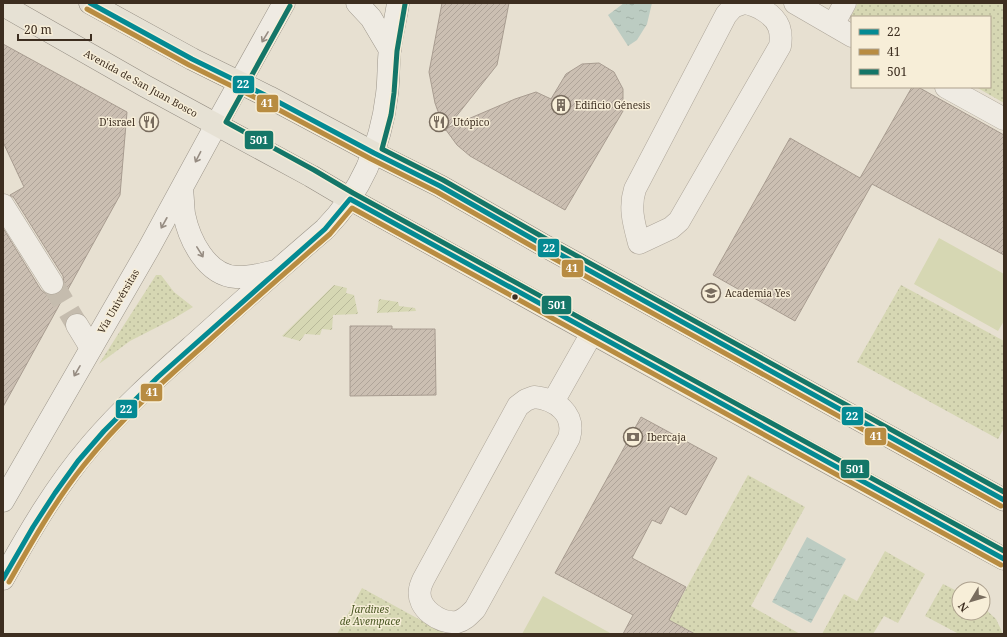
<svg xmlns="http://www.w3.org/2000/svg" width="1007" height="637" font-family="'Noto Serif',serif">
<defs>
<pattern id="grass-dots" width="8" height="8" patternUnits="userSpaceOnUse"><rect width="8" height="8" fill="#d6d7b3"/><path d="M2 2h.1M6 6h.1" fill="none" stroke="#b9b99a" stroke-width="1.8" stroke-linecap="round"/></pattern>
<pattern id="garden-furrows" width="10" height="10" patternUnits="userSpaceOnUse"><rect width="10" height="10" fill="#d6d7b3"/><path d="M-1 1l2-2M0 10L10 0M9 11l2-2" fill="none" stroke="#b9b99a"/></pattern>
<pattern id="water-ripples" width="26" height="14" patternUnits="userSpaceOnUse"><rect width="26" height="14" fill="#bcccc2"/><path d="M2 4q2-2 4 0t4 0M15 11q2-2 4 0t4 0" fill="none" stroke="#a2b0a6"/></pattern>
<pattern id="building-hatch" width="6" height="6" patternUnits="userSpaceOnUse"><rect width="6" height="6" fill="#cbbfb2"/><path d="M-1 1l2-2M0 6l6-6M5 7l2-2" fill="none" stroke="#afa499"/></pattern>
</defs>
<rect width="100%" height="100%" fill="#e7e0d1"/>
<path fill="url(#grass-dots)" d="M858,3H1004V103L976,87H990V17H852V19L850,18Z
M156,275H161L174,292L193,307L173,319L130,341L99,364Z
M901,285L1004,341V428L998,439L857,362Z
M748,475L805,507L751,606L800,634H695L669,620Z
M885,551L925,574L898,623L884,616L873,634H822L844,594L857,601Z
M943,584L959,592V613H983V607L996,619L1003,634H959L925,616Z
M362,588L446,634H337Z"/>
<path fill="url(#garden-furrows)" d="M334,285L347,288L346,293L354,295L358,314L333,315L332,330L322,329L320,335L305,334L300,341L282,336Z
M379,299L398,302L399,306L415,308L416,311L377,313Z"/>
<path fill="#d6d7b3" d="M939,238L1004,274V321L998,331L914,284Z
M543,596L612,634H522Z"/>
<path fill="url(#water-ripples)" d="M624,3H652L647,24L637,40L628,46L608,15Z
M807,537L846,559L811,623L772,602Z"/>
<path fill="url(#building-hatch)" stroke="#a89c90" d="M442,3H509L497,65L447,128L515,99L536,92L551,99L566,74L582,64L599,63L614,72L623,89V111L565,210L470,156L457,145L446,130L445,131L435,103L429,72Z
M3,44L127,112L120,195L3,407V228L41,290L46,294L52,295L58,294L63,289L64,283L63,276L14,198L10,195L24,187L3,142Z
M912,87H918L1004,135V255L872,184L795,321L713,275L790,138L860,178Z
M350,326H392V329H435L436,395L350,396Z
M641,417L717,458L686,515L670,506L661,524L652,520L632,558L686,587L669,620L695,634H623L633,615L555,573Z"/>
<g fill="none" stroke-linecap="round" stroke-linejoin="round">
<path stroke="#c5bcae" stroke-width="22" stroke-dasharray="22 11" stroke-linecap="butt" d="M52,283L77,325"/>
<defs>
<path id="street" d="M744,3C757,5 774,14 779,27C781,33 781,40 780,46L679,221L671,228L639,243C634,224 629,208 635,189L726,15L733,7Z
M795,3L852,36
M833,25L845,3
M946,87L1004,119
M3,205L52,283
M77,325L91,348
M534,397C556,399 576,414 569,438L475,609C470,614 465,620 457,622C440,624 416,608 420,589C420,586 422,583 423,580L518,406L526,400Z
M553,402L592,333"/>
<path id="secondary" d="M357,3L371,18L390,50
M182,189C183,197 183,205 184,214C189,239 206,275 236,277C249,278 262,274 275,271
M3,501L149,248L216,125L284,3
M3,579C29,532 56,486 91,445C124,406 162,373 200,339C241,302 283,265 325,229C361,192 381,145 387,94C389,79 388,64 390,48C392,33 396,18 398,3"/>
<path id="primary" d="M90,3L192,59L269,97L374,153L440,186L545,246L1004,500
M3,5L145,86L311,176L350,199L655,368L1004,559"/>
</defs>
<use href="#street" stroke="#ada599" stroke-width="23"/>
<use href="#secondary" stroke="#9c958a" stroke-width="23"/>
<use href="#primary" stroke="#928b80" stroke-width="23"/>
<use href="#street" stroke="#efebe3" stroke-width="22"/>
<use href="#secondary" stroke="#efebe3" stroke-width="22"/>
<use href="#primary" stroke="#e6e1d4" stroke-width="22"/>
<defs>
<path id="bus-1" d="M90,3L192,59L269,97L374,153L440,186L545,246L1004,500
M3,579L33,527L55,493L78,461L104,431L158,377L325,229L350,199L1004,559"/>
<path id="bus-2" d="M87,9L189,65L266,103L371,159L437,192L542,252L1001,506
M9,582C32,542 55,501 84,465C119,421 160,384 202,347C244,309 287,271 330,234L352,208L1001,565"/>
<path id="bus-3" d="M405,4L397,51L394,93L391,115L382,149L443,180L548,240L1004,492
M290,6L226,122L314,170L353,193L1004,551"/>
</defs>
<use href="#bus-1" stroke="#f7eed8" stroke-width="8"/>
<use href="#bus-2" stroke="#f7eed8" stroke-width="8"/>
<use href="#bus-3" stroke="#f7eed8" stroke-width="8"/>
<use href="#bus-1" stroke="#048a93" stroke-width="5"/>
<use href="#bus-2" stroke="#b88c41" stroke-width="5"/>
<use href="#bus-3" stroke="#147668" stroke-width="5"/>
</g>
<defs><path id="oneway-shaft" d="M-6 0H5M1.5-3L5.5 0L1.5 3" fill="none" stroke-width="1.6" stroke-linecap="round" stroke-linejoin="round"/></defs>
<g stroke="#968c82">
<use href="#oneway-shaft" transform="translate(265 37) rotate(121)"/>
<use href="#oneway-shaft" transform="translate(198 157) rotate(117)"/>
<use href="#oneway-shaft" transform="translate(164 223) rotate(119)"/>
<use href="#oneway-shaft" transform="translate(200 252) rotate(58)"/>
<use href="#oneway-shaft" transform="translate(77 371) rotate(120)"/>
</g>
<defs>
<symbol id="building-ring" viewBox="-11 -11 22 22"><circle r="9.5" fill="#f7eed8" stroke="#786c5e" stroke-width="1.5"/><path d="M-4-6H4V6H1V3H-1V6H-4ZM-2.5-4.3h1.7v1.8h-1.7ZM.8-4.3h1.7v1.8H.8ZM-2.5-1h1.7V.8h-1.7ZM.8-1h1.7V.8H.8Z" fill="#786c5e"/></symbol>
<symbol id="restaurant-ring" viewBox="-11 -11 22 22"><circle r="9.5" fill="#f7eed8" stroke="#786c5e" stroke-width="1.5"/><path d="M-5-6h1v4h1v-4h1v4h1v-4h1v5L-1.5 .5V6h-2V.5L-5-1ZM5-6V6H3V1.5H1.5Q1.5-4 5-6Z" fill="#786c5e"/></symbol>
<symbol id="school-ring" viewBox="-11 -11 22 22"><circle r="9.5" fill="#f7eed8" stroke="#786c5e" stroke-width="1.5"/><path d="M0-5L7-2L0 1L-7-2ZM-4 1L0 2.5L4 1V4Q0 6-4 4Z" fill="#786c5e"/></symbol>
<symbol id="bank-ring" viewBox="-11 -11 22 22"><circle r="9.5" fill="#f7eed8" stroke="#786c5e" stroke-width="1.5"/><path d="M-6-4H6V4H-6ZM0-2.3a2.3 2.3 0 1 0 0 4.6a2.3 2.3 0 1 0 0-4.6Z" fill="#786c5e"/></symbol>
</defs>
<g fill-rule="evenodd">
<use href="#building-ring" x="550" y="94" width="22" height="22"/>
<use href="#restaurant-ring" x="138" y="111" width="22" height="22"/>
<use href="#restaurant-ring" x="428" y="111" width="22" height="22"/>
<use href="#school-ring" x="700" y="282" width="22" height="22"/>
<use href="#bank-ring" x="622" y="426" width="22" height="22"/>
</g>
<circle fill="#3d2e20" stroke="#f7eed8" stroke-width="1.5" cx="515" cy="297" r="3.5"/>
<g text-anchor="middle" stroke-width="3" stroke-linejoin="round" paint-order="stroke">
<g font-size="10" fill="#3d2e20" stroke="#f7eed8">
<text transform="translate(141 83) rotate(29)" y="4">Avenida de San Juan Bosco</text>
<text transform="translate(118 301) rotate(-60)" y="4">Vía Univérsitas</text>
</g>
<g font-size="10" fill="#3d2e20" stroke="#f7eed8" text-anchor="start">
<text x="575" y="109">Edificio Génesis</text>
<text x="135" y="126" text-anchor="end">D'israel</text>
<text x="453" y="126">Utópico</text>
<text x="725" y="297">Academia Yes</text>
<text x="647" y="441">Ibercaja</text>
</g>
<g font-size="10" font-style="italic" fill="#4d5a26" stroke="#f7eed8">
<text x="370" y="613">Jardines<tspan x="370" dy="12">de Avempace</tspan></text>
</g>
</g>
<g stroke="#f7eed8" stroke-width="1.5">
<rect x="232" y="75" width="23" height="19" rx="4" fill="#048a93"/>
<rect x="256" y="94" width="23" height="19" rx="4" fill="#b88c41"/>
<rect x="244" y="130" width="30" height="20" rx="4" fill="#147668"/>
<rect x="537" y="238" width="23" height="20" rx="4" fill="#048a93"/>
<rect x="561" y="259" width="23" height="19" rx="4" fill="#b88c41"/>
<rect x="541" y="295" width="31" height="20" rx="4" fill="#147668"/>
<rect x="140" y="383" width="23" height="19" rx="4" fill="#b88c41"/>
<rect x="115" y="399" width="23" height="20" rx="4" fill="#048a93"/>
<rect x="841" y="406" width="23" height="20" rx="4" fill="#048a93"/>
<rect x="864" y="427" width="23" height="19" rx="4" fill="#b88c41"/>
<rect x="840" y="459" width="30" height="20" rx="4" fill="#147668"/>
</g>
<g font-size="11" text-anchor="middle" font-weight="bold" fill="#fff">
<text x="243" y="88">22</text>
<text x="267" y="107">41</text>
<text x="259" y="144">501</text>
<text x="549" y="252">22</text>
<text x="572" y="272">41</text>
<text x="557" y="309">501</text>
<text x="152" y="396">41</text>
<text x="126" y="413">22</text>
<text x="852" y="420">22</text>
<text x="876" y="440">41</text>
<text x="855" y="473">501</text>
</g>
<rect width="1007" height="637" fill="none" stroke="#3d2e20" stroke-width="8"/>
<rect x="851" y="16" width="140" height="72" fill="#f7eed8" stroke="#ada18e"/>
<rect x="859" y="29" width="20" height="6" fill="#048a93" stroke="#ada18e"/>
<text x="887" y="36" font-size="12" fill="#3d2e20">22</text>
<rect x="859" y="49" width="20" height="6" fill="#b88c41" stroke="#ada18e"/>
<text x="887" y="56" font-size="12" fill="#3d2e20">41</text>
<rect x="859" y="69" width="20" height="6" fill="#147668" stroke="#ada18e"/>
<text x="887" y="76" font-size="12" fill="#3d2e20">501</text>
<g transform="translate(971 601) rotate(232)"><circle r="19" fill="#f7eed8" stroke="#ada18e"/>
<path d="M0-3L7 15L0 10L-7 15Z" fill="#786c5e"/>
<text y="-6" font-size="11" font-weight="bold" text-anchor="middle" fill="#3d2e20">N</text>
</g>
<path d="M18 34v6h73v-6" fill="none" stroke="#3d2e20" stroke-width="2"/>
<text x="24" y="34" font-size="12" fill="#3d2e20" stroke="#f7eed8" stroke-width="3" paint-order="stroke">20 m</text>
</svg>
